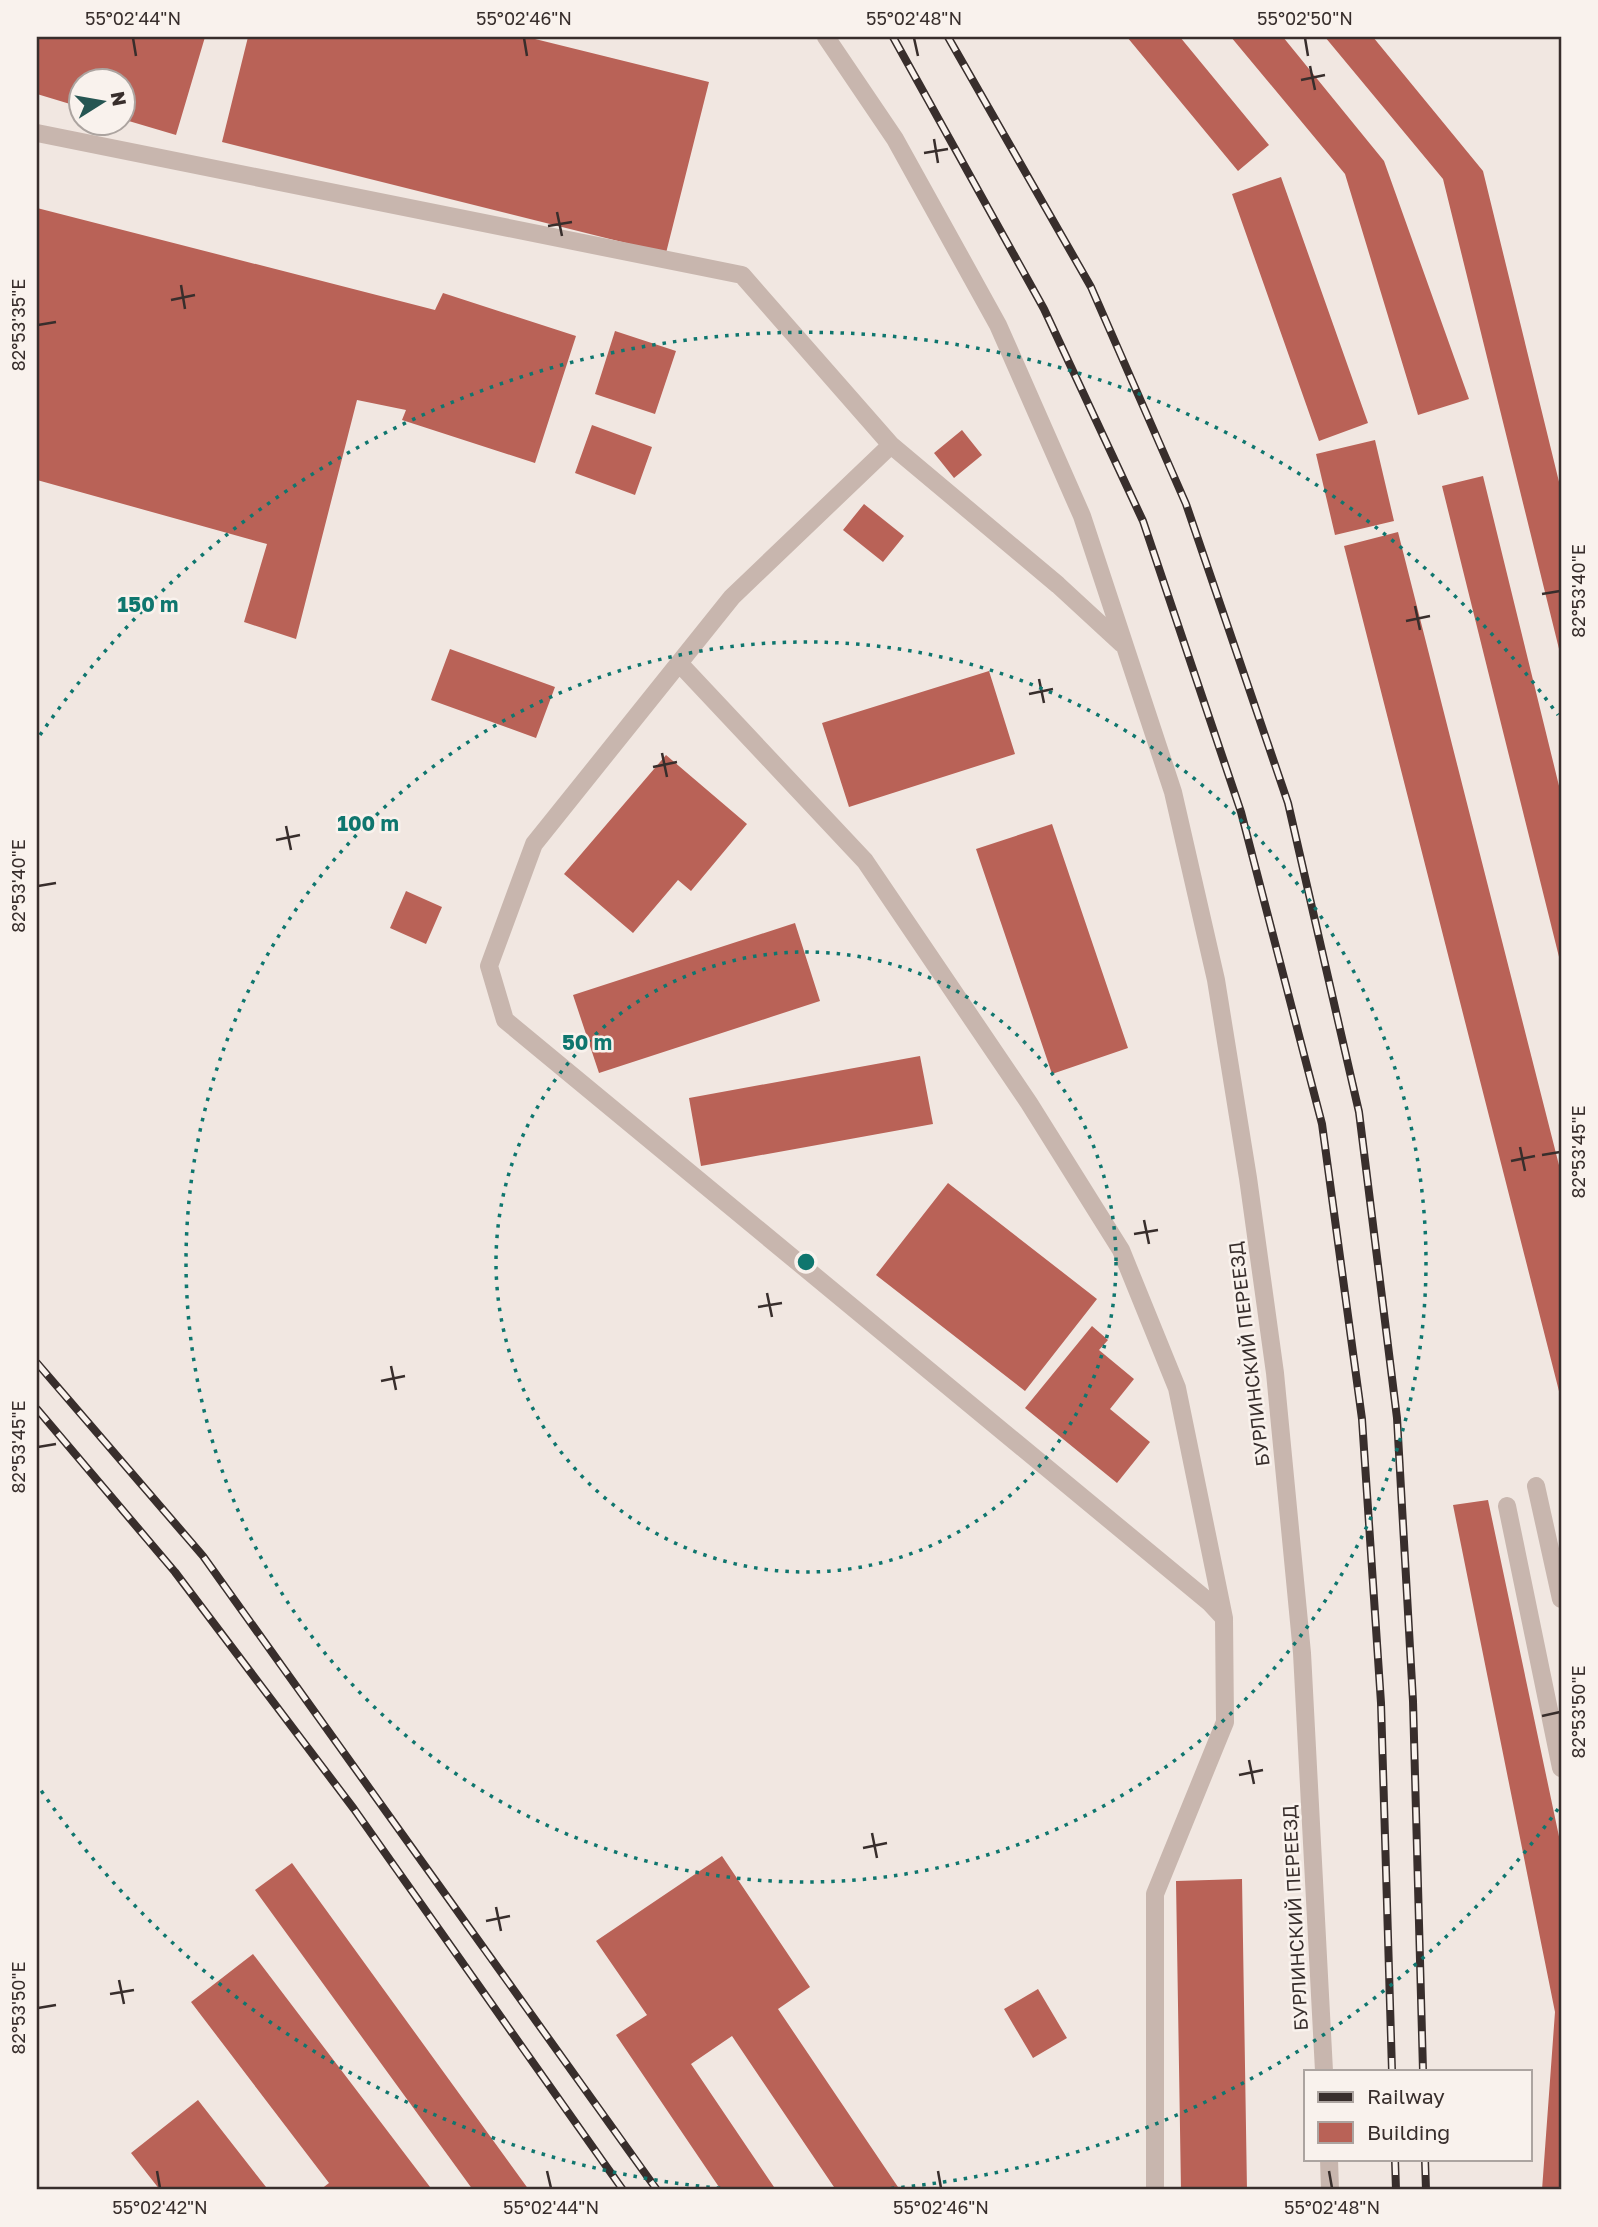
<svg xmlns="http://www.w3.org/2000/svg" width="1598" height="2227" font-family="'Golos Text',sans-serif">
<rect width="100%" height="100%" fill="#f1e7e1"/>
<path fill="#b96257" d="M37,37H205L176,135L122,119V80H80V107L37,94Z
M248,37H527L709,82L666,253L222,142Z
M1127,37H1180L1269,145L1238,171Z
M1231,37H1283L1384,161L1469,399L1418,415L1345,174Z
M1325,37H1373L1483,171L1561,490V657L1443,179Z
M1281,177L1368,423L1319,441L1232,194Z
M37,208L435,310L443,293L576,336L535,463L402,420L406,410L357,400L296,639L244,622L267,544L37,480Z
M615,331L676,351L655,414L595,394Z
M592,425L652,447L635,495L575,473Z
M962,430L982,455L954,478L934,453Z
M1375,440L1394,521L1335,535L1316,454Z
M1483,476L1561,794V965L1442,486Z
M864,504L904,536L883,562L843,530Z
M1398,532L1561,1173V1399L1344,546Z
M450,649L555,687L536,738L431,700Z
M989,671L1015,754L849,807L822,723Z
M666,755L747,824L691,891L678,880L633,933L564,874Z
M1052,824L1128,1048L1052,1074L976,849Z
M406,891L442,907L426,944L390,928Z
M795,923L820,1001L599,1073L573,995Z
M920,1056L933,1124L701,1166L689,1098Z
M948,1183L1097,1299L1025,1391L876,1275Z
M1092,1326L1108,1340L1099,1350L1134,1379L1110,1409L1150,1442L1117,1483L1025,1408Z
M1488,1500L1561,1846V2190H1542L1555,2012L1453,1505Z
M722,1856L810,1987L778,2009L900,2190H836L732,2036L691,2064L776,2190H721L616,2035L647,2015L596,1941Z
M292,1863L529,2190H473L255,1890Z
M1242,1879L1247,2190H1181L1176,1881Z
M253,1954L430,2187L425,2190H320L329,2183L191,2002Z
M1038,1989L1067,2038L1033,2058L1004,2009Z
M198,2100L266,2187L261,2190H160L131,2153Z"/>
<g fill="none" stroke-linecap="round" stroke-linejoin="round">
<path stroke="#c8b6ae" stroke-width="18" d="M826,37L895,139L998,325L1082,516L1173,792L1216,980L1248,1178L1275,1373L1302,1653L1324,2071
M37,133L742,275L891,445L1058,585L1122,644
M891,445L732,597L534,844L489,966L505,1020L1209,1602L1222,1616
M679,663L865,861L1029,1103L1121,1250L1177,1388L1224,1618L1225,1722L1155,1894V2190
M1536,1486L1561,1599
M1507,1506L1561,1768
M1329,2159L1330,2190"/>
<defs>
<path id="rail" d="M893,37L1044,309L1143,521L1241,812L1322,1124L1362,1419L1381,1703L1392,2071
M948,37L1091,287L1186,504L1288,803L1359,1112L1397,1418L1413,1701L1423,2071
M37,1363L203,1556L657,2190
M37,1409L175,1572L354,1809L623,2190
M1395,2159L1396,2190
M1425,2159L1426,2190"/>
</defs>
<use href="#rail" stroke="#382e2c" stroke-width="8"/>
<use href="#rail" stroke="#f9f2ed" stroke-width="5" stroke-dasharray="16" stroke-linecap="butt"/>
</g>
<path fill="none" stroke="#382e2c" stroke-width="2.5" d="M133,38L136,56M524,38L527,56M914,38L918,56M1305,38L1308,56M1310,66L1315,90M1301,80L1325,75M934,139L938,163M924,153L948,149M557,212L562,236M548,226L572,222M181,285L185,309M171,300L195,295M38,325L56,322M1542,594L1560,591M1415,606L1420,630M1406,621L1430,616M1039,679L1044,703M1029,694L1053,689M662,753L667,777M653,767L677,762M286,826L291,850M276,840L300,835M38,886L56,883M1520,1147L1525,1171M1542,1155L1560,1152M1511,1161L1535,1156M1144,1220L1149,1244M1134,1234L1158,1230M767,1293L772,1317M758,1307L782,1303M391,1366L396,1390M381,1381L405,1376M38,1447L56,1444M1542,1716L1560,1712M1249,1760L1254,1784M1239,1775L1263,1770M872,1833L877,1858M863,1848L887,1843M496,1907L501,1931M486,1921L510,1916M119,1980L124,2004M110,1994L134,1990M38,2008L56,2005M157,2171L160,2188M547,2171L551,2188M938,2171L941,2188M1329,2171L1332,2188"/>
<g fill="none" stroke="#0f766e" stroke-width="3.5" stroke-dasharray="3.5 7">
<circle cx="806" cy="1262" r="310"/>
<circle cx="806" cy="1262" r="620"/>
<path d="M1558 1809A930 930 0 0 1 871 2190M741 2190A930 930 0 0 1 40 1789M40 735A930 930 0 0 1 1558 715"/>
</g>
<g text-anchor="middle" stroke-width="5" stroke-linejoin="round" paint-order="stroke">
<g font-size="19" fill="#382e2c" stroke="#f9f2ed">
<text transform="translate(1249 1354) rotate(-97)" y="7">БУРЛИНСКИЙ ПЕРЕЕЗД</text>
<text transform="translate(1295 1918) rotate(-93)" y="7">БУРЛИНСКИЙ ПЕРЕЕЗД</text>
</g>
</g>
<circle cx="806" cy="1262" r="10" fill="#0f766e" stroke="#f9f2ed" stroke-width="3.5"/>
<g font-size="21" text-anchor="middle" font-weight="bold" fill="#0f766e" stroke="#f9f2ed" stroke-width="5" stroke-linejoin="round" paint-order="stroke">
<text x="148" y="612">150 m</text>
<text x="368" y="831">100 m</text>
<text x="587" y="1050">50 m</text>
</g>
<rect width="1598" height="2227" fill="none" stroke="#f9f2ed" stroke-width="77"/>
<rect x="1304" y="2070" width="228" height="91" fill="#f9f2ed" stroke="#aca4a0" stroke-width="2"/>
<rect x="1318" y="2092" width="35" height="10" fill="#382e2c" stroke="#aca4a0" stroke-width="2"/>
<text x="1367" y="2104" font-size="21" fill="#382e2c">Railway</text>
<rect x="1318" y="2122" width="35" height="21" fill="#b96257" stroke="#aca4a0" stroke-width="2"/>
<text x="1367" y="2140" font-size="21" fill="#382e2c">Building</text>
<g transform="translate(102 102) rotate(79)"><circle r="33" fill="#f9f2ed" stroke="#aca4a0" stroke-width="2"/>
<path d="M0-5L12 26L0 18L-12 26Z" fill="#255552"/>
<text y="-10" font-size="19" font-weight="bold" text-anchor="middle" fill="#382e2c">N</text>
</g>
<rect x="38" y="38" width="1522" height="2150" fill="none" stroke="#382e2c" stroke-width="2.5"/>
<g font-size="18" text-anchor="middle" fill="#382e2c">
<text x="133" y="25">55°02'44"N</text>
<text x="524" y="25">55°02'46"N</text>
<text x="914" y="25">55°02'48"N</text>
<text x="1305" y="25">55°02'50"N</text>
<text transform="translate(19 325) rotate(-90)" y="6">82°53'35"E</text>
<text transform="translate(1579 591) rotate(-90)" y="6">82°53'40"E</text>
<text transform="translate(19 886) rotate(-90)" y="6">82°53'40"E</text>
<text transform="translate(1579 1152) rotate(-90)" y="6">82°53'45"E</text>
<text transform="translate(19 1447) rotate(-90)" y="6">82°53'45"E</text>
<text transform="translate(1579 1712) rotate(-90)" y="6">82°53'50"E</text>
<text transform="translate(19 2008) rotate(-90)" y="6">82°53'50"E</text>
<text x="160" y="2214">55°02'42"N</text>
<text x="551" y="2214">55°02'44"N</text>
<text x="941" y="2214">55°02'46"N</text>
<text x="1332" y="2214">55°02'48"N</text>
</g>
</svg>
